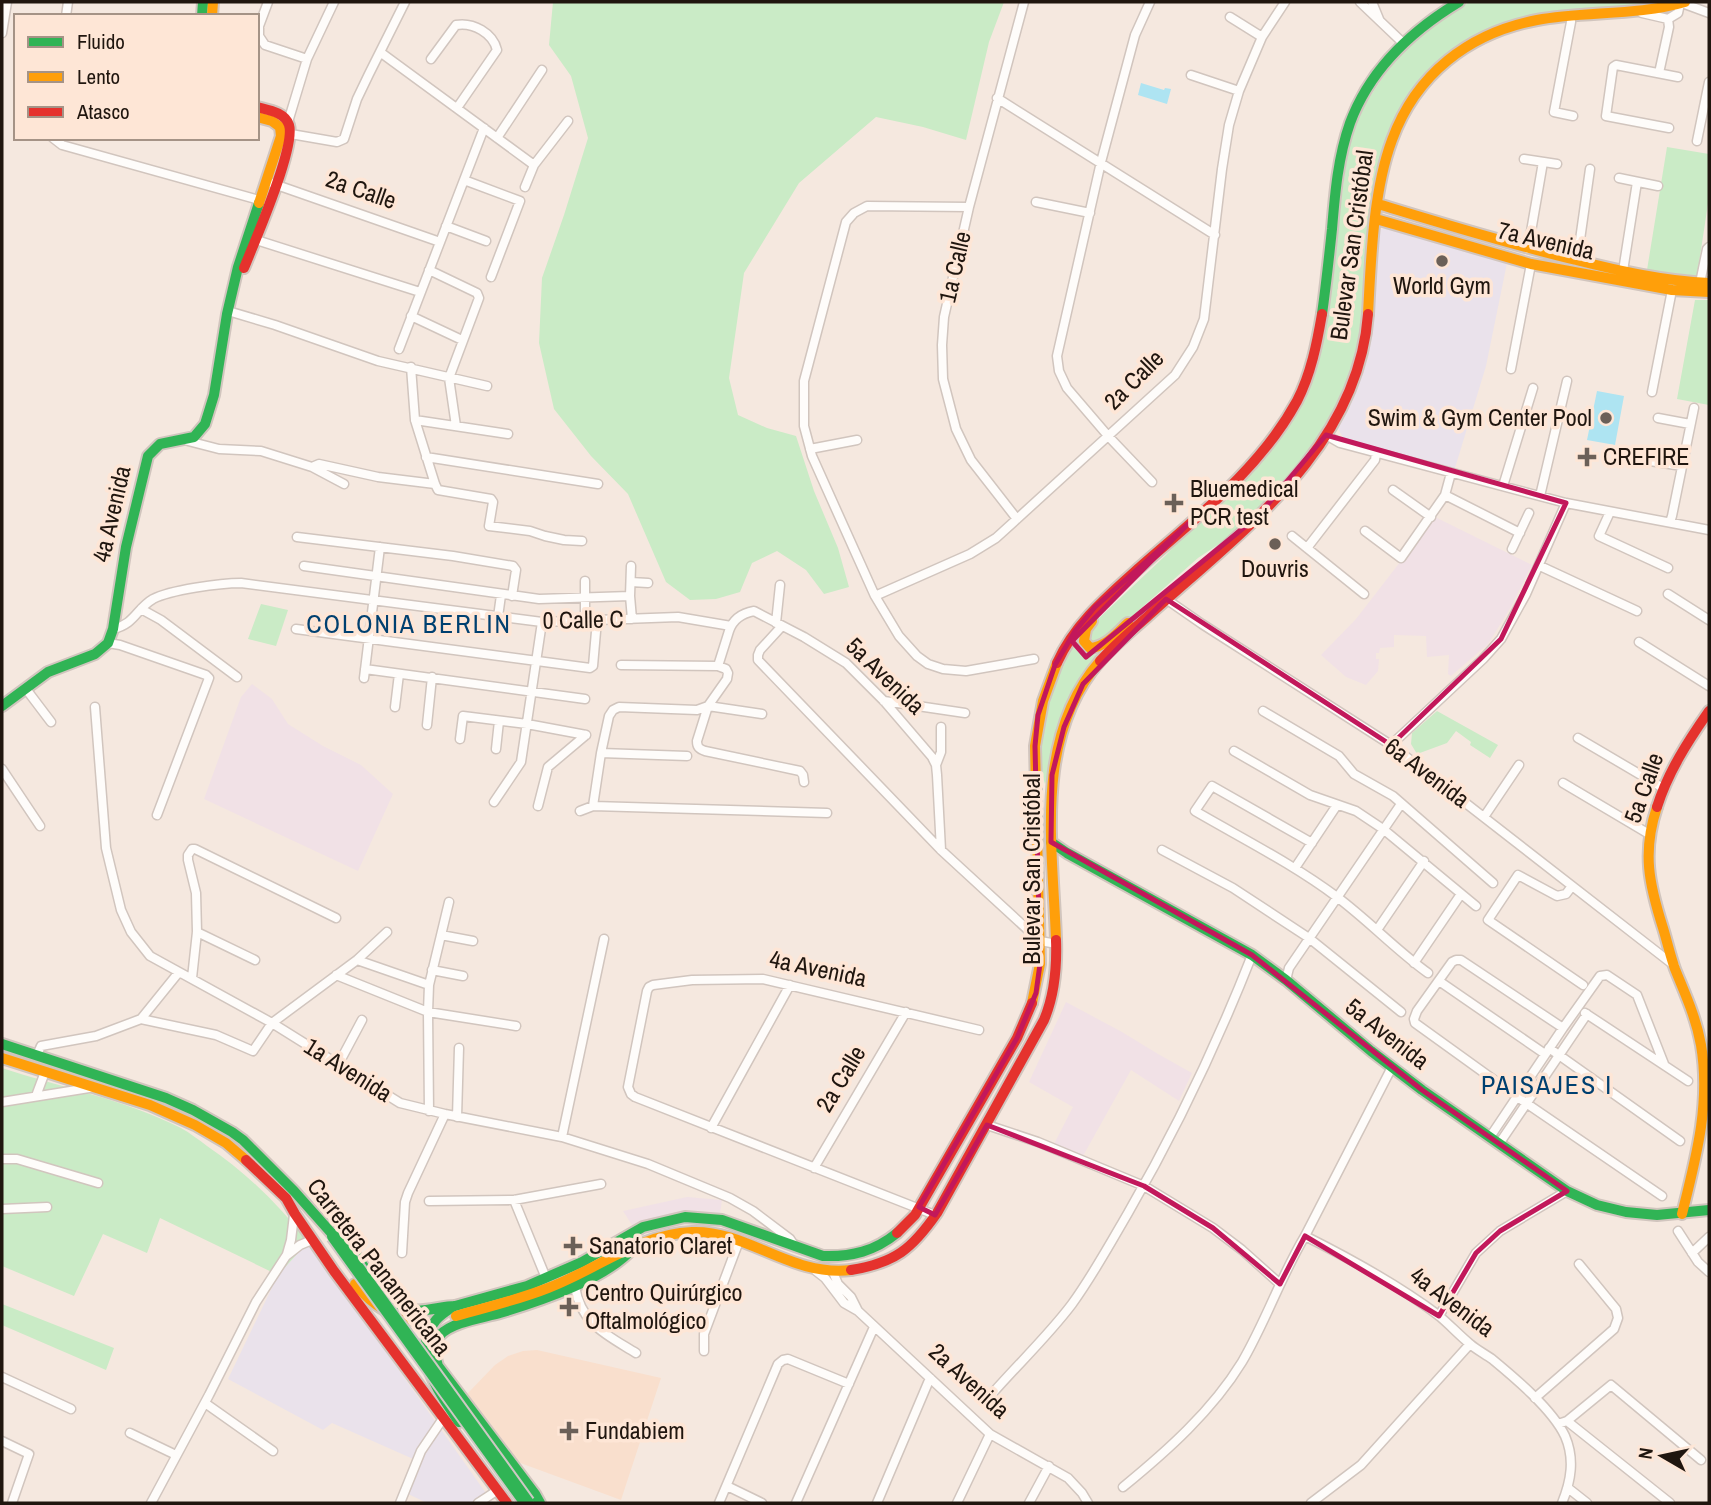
<svg xmlns="http://www.w3.org/2000/svg" width="1711" height="1505" font-family="'Archivo Narrow',sans-serif">
<rect width="100%" height="100%" fill="#f5e8df"/>
<path fill="#eae2eb" d="M1381,229H1390L1507,263L1486,366L1455,468L1352,442L1344,439L1337,427L1378,234Z
M308,1242L493,1503H427L406,1493L420,1462L332,1423L323,1430L228,1379L278,1275Z"/>
<path fill="#f9dfcd" d="M537,1350L661,1378L621,1500L515,1461L467,1394L495,1365L508,1356L523,1351Z"/>
<path fill="#f1e1e6" d="M1435,517L1532,565L1511,607L1488,644L1451,676L1448,674L1449,655L1427,657L1426,636L1394,635V647L1380,648L1379,653H1376V659H1379L1378,671L1366,685L1346,677L1321,655L1356,619Z
M252,684L272,699L288,724L323,746L361,765L393,794L358,871L204,799L241,697Z
M1066,1002L1122,1032L1158,1054L1192,1073L1179,1101L1131,1070L1083,1156L1054,1144L1073,1107L1029,1082Z
M687,1197L722,1200L720,1214L687,1210L632,1225L623,1211Z"/>
<path fill="#caebc6" d="M553,2H1004L989,42L966,140L923,127L876,117L799,183L744,273L729,378L738,415L767,428L796,436L814,491L838,548L849,587L824,594L806,570L777,551L752,563L740,592L716,599L690,600L666,582L628,494L591,456L554,409L539,343L542,278L564,215L588,138L571,76L549,45Z
M1470,2H1675L1541,15L1464,45L1397,116L1362,335L1351,372L1323,434L1295,473L1231,536L1198,558L1104,641L1098,645L1089,641V630L1095,622L1166,555L1277,437L1327,318L1344,179L1349,143L1359,113L1383,77L1410,42L1451,10Z
M1667,147L1709,154V197L1697,276L1647,270Z
M1695,300H1709V405L1677,399Z
M261,604L288,610L276,646L248,639Z
M1080,632C1080,649 1084,658 1102,653L1088,670L1045,784C1036,758 1044,713 1052,686C1057,669 1071,649 1080,632Z
M1437,711L1498,745L1490,758L1470,745L1471,742L1456,731L1447,743L1417,754L1411,744L1412,733Z
M2,1068C60,1087 126,1100 181,1128C190,1133 199,1140 207,1146C247,1173 279,1205 308,1242L278,1275L160,1218L147,1253L103,1234L74,1296L2,1266Z
M2,1304L114,1348L106,1370L2,1325Z"/>
<path fill="#aee4f2" d="M1141,83L1164,90L1165,88L1171,89L1167,104L1138,95Z
M1597,391L1624,396L1615,445L1587,440Z"/>
<g fill="none" stroke-linecap="round" stroke-linejoin="round">
<defs>
<path id="street" d="M268,2L259,26V36L265,45L307,59
M1150,2L1135,35L1101,162L1057,356L1059,371L1067,388L1109,437L1152,482
M1360,2L1402,42
M1372,2L1379,19
M1682,3L1709,13
M1642,13L1668,19L1678,13L1680,4
M66,16L68,2
M1230,17L1262,37
M1571,22L1554,112L1573,116
M2,33L7,2
M380,52L534,165
M431,59L456,25C473,22 493,33 497,50L457,108
M1659,73L1669,27L1668,19
M1191,75L1239,91
M997,98L1215,235
M286,123L288,122L307,59L334,2
M1669,128L1606,116L1613,67L1616,65L1678,77
M285,133L337,142L344,139L357,99L369,74L405,2
M53,138L62,145L259,200
M497,138L542,70
M1697,141L1709,82
M1524,159L1557,164
M1619,178L1658,186
M464,180L520,201L491,277
M271,183L440,242
M525,187L534,165L568,121
M1036,202L1090,213
M969,207L867,206L854,213L846,222L804,381V426L812,456L875,596L899,636L917,656L928,664L943,669L966,671L1034,659
M446,226L486,241
M250,238L420,292
M1528,249L1543,162
M1577,261L1590,169
M429,270L477,293L479,298L449,378L456,426
M1623,271L1637,182
M1700,283L1707,249L1709,247
M228,311L275,325L378,361L487,386
M411,316L462,340
M399,349L484,128
M411,367L415,420L435,484L438,490L491,499L493,502L489,526L530,531L545,536L564,540L582,541
M1511,369L1531,264
M1652,392L1672,290
M1658,418L1690,424
M415,420L508,434
M1326,435L1340,443L1566,503L1709,530
M188,441L219,449L261,451L312,467L319,464L378,477L435,484
M810,449L857,440
M426,457L598,484
M1650,461L1682,466
M312,467L344,484
M1503,486L1533,388
M1393,490L1431,517
M1445,495L1520,533
M1540,496L1567,381
M1610,512L1599,536L1668,568
M1017,519L971,460L956,429L943,379L942,345L944,317L969,207L1024,2
M1670,522L1672,516L1694,408
M1365,531L1401,558L1445,495L1451,473
M1292,536L1364,594
M297,537L453,556L513,566L516,570L512,596
M1307,548L1375,460L1376,453
M1512,549L1529,513
M304,566L525,597L539,599L630,596
M631,566L630,596L632,619
M1540,566L1637,611
M585,581V620
M631,582L648,583
M1668,594L1709,620
M875,596L970,554L996,538L1175,375L1193,347L1204,319L1222,169L1229,125L1239,91L1262,37L1285,2
M1166,599L1202,624L1391,745L1675,966
M141,609L161,620L237,677
M498,617L501,595
M776,623L780,585
M782,626L760,650L758,655V660L941,850L1040,941L1057,944
M113,629C135,624 136,609 153,599C170,590 220,583 241,583L542,622L678,617L731,626
M296,629L590,668L593,666L597,620
M1639,642L1709,686
M108,643L120,645L206,675L209,678L157,815
M621,665L718,666
M365,669L585,699
M364,678L380,547
M26,689L51,722
M884,701L965,713
M95,707L106,848L121,910L131,932L150,956L272,1023L400,1103L445,1114L562,1137L648,1164L730,1198L753,1211L790,1239L794,1245
M395,707L399,674
M1263,711L1339,756L1354,774L1393,796L1493,883
M427,725L432,677
M1578,738L1663,788
M460,739L463,716L527,724L586,735
M1391,745L1483,659L1501,639L1526,594L1566,503
M496,749L499,721
M1234,751L1310,795L1356,811L1383,829L1476,906
M601,753L687,756
M936,765L941,752V727
M2,769L40,826
M804,782L803,775L800,771L705,751C699,749 697,747 697,741L708,706L727,679L728,673L726,669L718,666L729,631C733,619 743,613 754,611L804,637L846,663L884,701L932,757L936,765L937,775L941,850
M1563,783L1649,834
M494,802L521,762L542,622
M538,806L548,767L586,735
M593,806L601,753L609,716L613,710L619,707L697,710L708,706L762,714
M580,811L593,806L827,813
M1484,817L1519,765
M1312,843L1212,786L1195,811C1243,839 1293,864 1337,897C1369,921 1396,950 1428,973
M1162,850L1233,888L1309,938L1401,1012
M1295,868L1337,805
M1572,886L1566,894L1557,896L1518,875L1488,920L1583,985
M1377,930L1424,861
M197,932L255,960
M441,935L473,941
M357,960L429,985
M1414,963L1461,894
M432,970L463,976
M336,975L428,1012L516,1026
M192,978L197,932L196,893L188,860V855L192,849H195L336,918
M1286,980L1289,968L1401,804
M1439,981L1545,1054
M1585,1013L1688,1081
M141,1019L216,1035L253,1051L272,1023L357,960L387,932
M1563,1028L1461,960H1456L1452,962L1417,1011L1414,1019L1415,1023L1526,1103L1662,1196
M1549,1048L1680,1141
M37,1055L41,1046L96,1036L141,1019L179,972
M338,1065L362,1020
M36,1096L45,1072
M2,1102L89,1088
M429,1111L428,1012L429,985L449,902
M457,1117L459,1048
M987,1125L1038,1142L1144,1186L1213,1228L1242,1250L1280,1284
M711,1128L790,985
M562,1137L604,939
M1490,1137L1563,1028L1600,976L1607,975L1637,995L1664,1064
M1499,1144L1587,1014
M2,1159H17L98,1183
M814,1168L906,1012
M514,1200L546,1278
M429,1201L514,1200L601,1184
M2,1209L47,1207
M935,1215L635,1097L631,1094L628,1087L647,991L649,987L653,985L692,980L763,979L979,1030
M1678,1231L1698,1262L1709,1272
M1305,1236C1351,1259 1397,1284 1438,1315C1449,1324 1459,1335 1470,1344C1477,1350 1485,1354 1492,1359C1515,1378 1552,1409 1565,1436C1575,1459 1571,1481 1562,1503
M402,1253L405,1202L408,1193L445,1114
M1692,1253L1709,1237
M287,1254L291,1240L294,1215
M816,1271L825,1278L844,1303L858,1311L990,1434L1068,1478L1082,1493L1088,1503
M833,1272L838,1284L851,1297L858,1311
M575,1287C581,1324 607,1335 636,1353
M1439,1316L1476,1253L1500,1231L1567,1191
M704,1351V1334L739,1241
M2,1377L71,1409
M991,1395C1018,1364 1048,1336 1072,1304C1093,1275 1110,1244 1128,1213C1176,1130 1217,1044 1252,955
M1535,1398L1614,1329L1618,1318L1616,1309L1579,1264
M205,1403L273,1451
M1567,1421L1670,1503
M1558,1424L1567,1421L1611,1385L1701,1460
M130,1433L176,1455
M2,1441L29,1454L12,1503
M727,1486L762,1503
M1123,1487C1167,1451 1212,1411 1242,1362C1266,1321 1281,1276 1305,1236L1392,1067
M1568,1488L1587,1503
M151,1503L209,1395L256,1302L286,1256L300,1245L312,1240
M400,1503L421,1451L444,1417
M478,1503L498,1490
M719,1503L778,1364L783,1360L788,1359L849,1384
M796,1503L874,1327
M877,1503L930,1378
M957,1503L990,1434
M1029,1503L1049,1466
M1311,1503L1361,1465L1470,1344"/>
<path id="fast" d="M202,16L203,2
M1322,314C1326,286 1329,257 1332,229C1335,193 1338,157 1350,123C1370,69 1411,31 1459,2
M2,706L48,672L95,654L108,643L113,629L126,547L148,456L160,444L194,437L205,424L214,395L227,314L238,267L259,203
M1051,842L1067,853L1252,955L1286,980L1371,1051L1422,1090L1567,1191L1597,1205L1626,1212L1657,1215L1709,1210
M2,1044L166,1098L193,1110L232,1132L243,1140L294,1191L334,1236
M339,1232C354,1251 384,1302 406,1309C421,1314 440,1306 455,1306
M454,1306C448,1310 441,1314 436,1320C409,1352 440,1394 459,1422
M455,1306L527,1286L582,1262L643,1227L685,1217L722,1220L823,1256C852,1257 875,1251 897,1233
M540,1503L535,1494L438,1366C435,1356 432,1345 440,1335C452,1322 482,1318 500,1313C540,1301 607,1279 634,1247"/>
<path id="slow" d="M212,16L213,2
M257,117L272,121L280,127L281,136L259,203
M1378,204C1444,224 1509,244 1576,260C1620,271 1664,281 1709,283
M1376,219L1531,264L1672,290L1709,292
M1368,314C1371,259 1373,191 1392,140C1416,74 1469,33 1537,20C1586,11 1637,16 1685,2
M1092,621L1086,629L1084,641L1090,648C1107,646 1116,634 1128,623
M1657,807C1642,852 1649,884 1663,928C1667,941 1670,955 1675,969C1685,994 1696,1017 1701,1045C1711,1103 1696,1158 1682,1214
M1056,940C1053,847 1033,738 1100,661
M1032,1003L1040,964L1035,746L1043,701L1057,663
M2,1058L150,1105L195,1125L226,1143L246,1160
M355,1284C375,1309 392,1316 423,1322
M456,1316C487,1307 518,1300 548,1288C596,1270 639,1234 692,1232C748,1230 790,1277 851,1270"/>
<path id="jam" d="M244,268C254,243 296,147 289,125C285,112 268,110 257,107
M1100,661C1114,645 1131,631 1147,617C1239,533 1358,450 1368,314
M1057,663C1075,623 1108,596 1140,567C1197,517 1260,469 1297,401C1311,374 1317,343 1322,314
M1657,807C1668,772 1688,741 1709,711
M246,1160L286,1198L295,1214L334,1271L507,1503
M897,1233L915,1215L1017,1038L1032,1003
M851,1270C895,1263 912,1249 937,1213L1044,1020C1055,994 1057,968 1056,940"/>
</defs>
<use href="#street" stroke="#d1c5be" stroke-width="11"/>
<use href="#fast" stroke="#d1c5be" stroke-width="14"/>
<use href="#slow" stroke="#d1c5be" stroke-width="14"/>
<use href="#jam" stroke="#d1c5be" stroke-width="14"/>
<use href="#street" stroke="#fefcfa" stroke-width="8"/>
<use href="#fast" stroke="#30b455" stroke-width="10"/>
<use href="#slow" stroke="#ff9f0a" stroke-width="10"/>
<use href="#jam" stroke="#e5322d" stroke-width="10"/>
<defs>
<path id="fast-bridge" d="M334,1236L527,1503"/>
</defs>
<use href="#fast-bridge" stroke="#cec8c4" stroke-width="18" stroke-linecap="butt"/>
<use href="#fast-bridge" stroke="#30b455" stroke-width="14"/>
</g>
<path fill="none" stroke="#c2185b" stroke-width="5" stroke-linejoin="round" d="M1326,435L1566,503L1501,639L1391,745L1166,599L1083,684L1064,727L1052,775L1051,842L1252,955L1422,1090L1567,1191L1500,1231L1476,1253L1439,1316L1305,1236L1280,1284L1213,1228L1144,1186L987,1125L935,1215L919,1207L1017,1038L1036,993L1040,964L1035,746L1038,715L1055,665L1075,631L1095,607L1188,524L1072,641L1086,657L1258,516Z"/>
<g fill="#6b6058" stroke="#fee6d6" stroke-width="2.5">
<circle cx="1442" cy="261" r="7"/>
<circle cx="1606" cy="418" r="7"/>
<path d="M1583.5 446.5h7v7h7v7h-7v7h-7v-7h-7v-7h7z"/>
<path d="M1170.5 492.5h7v7h7v7h-7v7h-7v-7h-7v-7h7z"/>
<circle cx="1275" cy="544" r="7"/>
<path d="M569.5 1235.5h7v7h7v7h-7v7h-7v-7h-7v-7h7z"/>
<path d="M565.5 1296.5h7v7h7v7h-7v7h-7v-7h-7v-7h7z"/>
<path d="M565.5 1420.5h7v7h7v7h-7v7h-7v-7h-7v-7h7z"/>
</g>
<g text-anchor="middle" stroke-width="7" stroke-linejoin="round" paint-order="stroke">
<g font-size="24" fill="#20160f" stroke="#fee6d6">
<text transform="translate(361 190) rotate(19)" y="8">2a Calle</text>
<text transform="translate(1546 241) rotate(13)" y="8">7a Avenida</text>
<text transform="translate(1352 245) rotate(-82)" y="8">Bulevar San Cristóbal</text>
<text transform="translate(955 267) rotate(-77)" y="8">1a Calle</text>
<text transform="translate(1134 380) rotate(-45)" y="8">2a Calle</text>
<text transform="translate(112 514) rotate(-77)" y="8">4a Avenida</text>
<text transform="translate(583 620) rotate(-1)" y="8">0 Calle C</text>
<text transform="translate(885 676) rotate(44)" y="8">5a Avenida</text>
<text transform="translate(1427 773) rotate(37)" y="8">6a Avenida</text>
<text transform="translate(1644 788) rotate(-70)" y="8">5a Calle</text>
<text transform="translate(1032 869) rotate(-90)" y="8">Bulevar San Cristóbal</text>
<text transform="translate(818 969) rotate(12)" y="8">4a Avenida</text>
<text transform="translate(1387 1034) rotate(38)" y="8">5a Avenida</text>
<text transform="translate(348 1070) rotate(32)" y="8">1a Avenida</text>
<text transform="translate(841 1079) rotate(-59)" y="8">2a Calle</text>
<text transform="translate(379 1267) rotate(52)" y="8">Carretera Panamericana</text>
<text transform="translate(1452 1302) rotate(37)" y="8">4a Avenida</text>
<text transform="translate(969 1381) rotate(42)" y="8">2a Avenida</text>
</g>
<g font-size="24" fill="#20160f" stroke="#fee6d6" text-anchor="start">
<text x="1442" y="294" text-anchor="middle">World Gym</text>
<text x="1592" y="426" text-anchor="end">Swim &amp; Gym Center Pool</text>
<text x="1603" y="465">CREFIRE</text>
<text x="1190" y="497">Bluemedical<tspan x="1190" dy="28">PCR test</tspan></text>
<text x="1275" y="577" text-anchor="middle">Douvris</text>
<text x="589" y="1254">Sanatorio Claret</text>
<text x="585" y="1301">Centro Quirúrgico<tspan x="585" dy="28">Oftalmológico</tspan></text>
<text x="585" y="1439">Fundabiem</text>
</g>
<g font-size="26" letter-spacing="2" fill="#004070" stroke="#fee6d6">
<text x="409" y="633">COLONIA BERLIN</text>
<text x="1547" y="1094">PAISAJES I</text>
</g>
</g>
<rect width="1711" height="1505" fill="none" stroke="#20160f" stroke-width="7"/>
<rect x="14" y="14" width="245" height="126" fill="#fee6d6" stroke="#a59386" stroke-width="2"/>
<rect x="28" y="37" width="35" height="10" fill="#30b455" stroke="#a59386" stroke-width="2"/>
<text x="77" y="49" font-size="21" fill="#20160f">Fluido</text>
<rect x="28" y="72" width="35" height="10" fill="#ff9f0a" stroke="#a59386" stroke-width="2"/>
<text x="77" y="84" font-size="21" fill="#20160f">Lento</text>
<rect x="28" y="107" width="35" height="10" fill="#e5322d" stroke="#a59386" stroke-width="2"/>
<text x="77" y="119" font-size="21" fill="#20160f">Atasco</text>
<g transform="translate(1662 1456) rotate(279)" stroke="#fee6d6" stroke-width="5" paint-order="stroke">
<path d="M0-5L12 26L0 18L-12 26Z" fill="#20160f"/>
<text y="-10" font-size="19" font-weight="bold" text-anchor="middle" fill="#20160f">N</text>
</g>
</svg>
